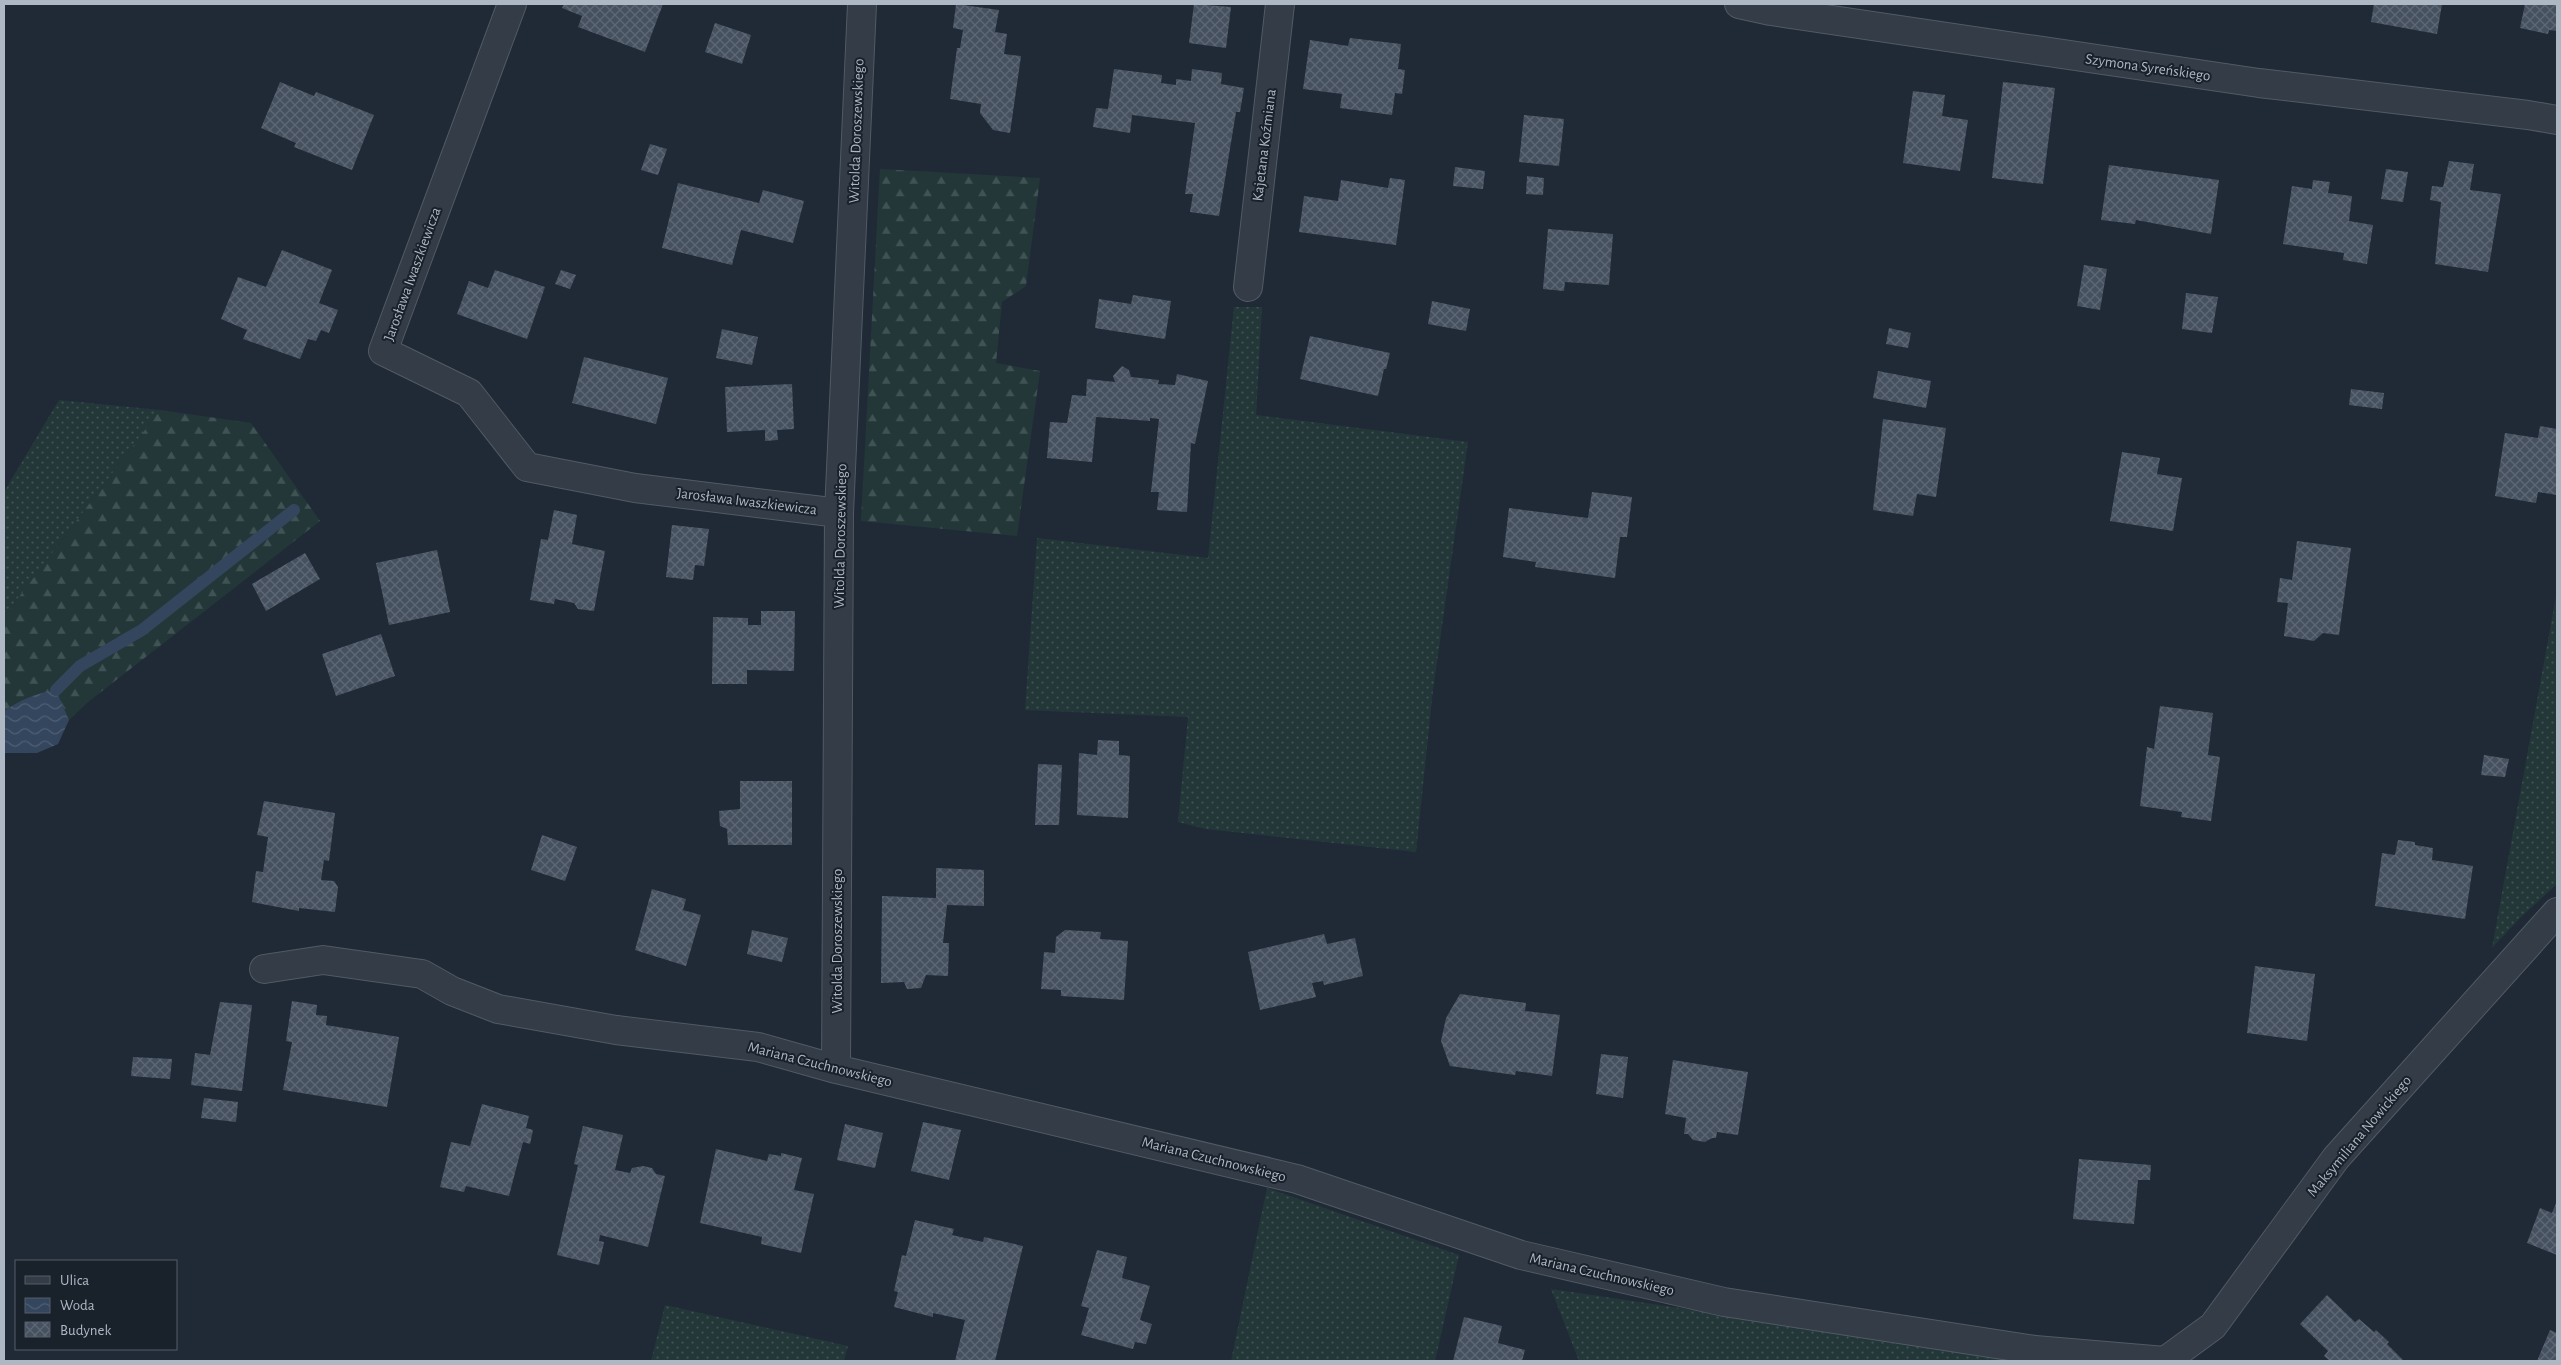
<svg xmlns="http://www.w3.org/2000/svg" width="2561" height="1365" font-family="'Alegreya Sans',sans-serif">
<defs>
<pattern id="grass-dots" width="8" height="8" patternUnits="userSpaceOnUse" patternTransform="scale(1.25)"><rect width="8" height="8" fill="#233738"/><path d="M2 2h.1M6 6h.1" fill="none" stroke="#405253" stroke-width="1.8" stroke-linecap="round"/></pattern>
<pattern id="forest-firs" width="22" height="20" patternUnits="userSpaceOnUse" patternTransform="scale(1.25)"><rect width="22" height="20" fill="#233738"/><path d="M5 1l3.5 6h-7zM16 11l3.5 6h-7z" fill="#405253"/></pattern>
<pattern id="water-waves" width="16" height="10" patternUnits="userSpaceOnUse" patternTransform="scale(1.25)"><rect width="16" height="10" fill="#34465d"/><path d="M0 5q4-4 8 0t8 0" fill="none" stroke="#4f5e73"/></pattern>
<pattern id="building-cross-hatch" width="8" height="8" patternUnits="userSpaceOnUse" patternTransform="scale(1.25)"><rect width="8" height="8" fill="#465160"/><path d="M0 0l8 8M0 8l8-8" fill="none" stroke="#5e6875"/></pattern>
</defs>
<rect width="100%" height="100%" fill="#202a36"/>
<path fill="url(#grass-dots)" d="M1234,307H1262L1256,415L1468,442L1433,690L1416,852L1206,829L1178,822L1188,717L1025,710L1037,538L1208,558Z
M59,400L160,410L4,617V492Z
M2557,591V884L2521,917L2492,948Z
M1267,1188L1459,1255L1435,1361H1231Z
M1551,1289L2039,1361H1579Z
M665,1305L848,1346L844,1361H651Z"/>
<path fill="url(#forest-firs)" d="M880,169L1040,178L1026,286L1002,302L996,363L1040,371L1017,536L861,521Z
M160,410L251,423L320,521L88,702L69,720L56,690L15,704L4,711V617Z"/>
<path fill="url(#water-waves)" d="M56,690L69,720L58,744L37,753H4V711C20,700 37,693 56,690Z"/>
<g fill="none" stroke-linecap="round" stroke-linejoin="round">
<path stroke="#34465d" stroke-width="12" d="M56,690L80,666L142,630L294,510"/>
</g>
<path fill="url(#building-cross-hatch)" d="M564,4H663L645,52L578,27L582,16L562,8Z
M956,4L999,10L995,32L1007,34L1004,54L1021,56L1010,133L993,130L980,113L981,104L950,99L957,48H960L963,30L953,28Z
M1194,4L1231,7L1226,48L1189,43Z
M2374,4H2442L2437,34L2371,22Z
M2525,4H2557V31L2549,30L2548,34L2520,28Z
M715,23L751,35L742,64L705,52Z
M1350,38L1401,44L1398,69L1405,70L1402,94L1395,93L1392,115L1340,108L1342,94L1303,89L1310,40L1348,46Z
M1114,69L1162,75L1161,83L1176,85V79L1191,81L1192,69L1222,73L1221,84L1244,88L1240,112H1236L1219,216L1190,212L1193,194H1185L1195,123L1132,115L1130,133L1093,127L1096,108L1108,109Z
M280,82L314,96L316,92L374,115L352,170L294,147L296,143L261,128Z
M2003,82L2055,88L2043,184L1992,178Z
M1913,91L1945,95L1942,116L1968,120L1960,171L1903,163Z
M1524,115L1564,119L1559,166L1519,162Z
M650,144L667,149L658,175L641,170Z
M2449,161L2474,164L2470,190L2501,194L2488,272L2435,264L2441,202L2430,200L2432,186L2443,187Z
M2109,165L2219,180L2211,234L2136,220L2135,224L2101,220Z
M1455,167L1485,171L1483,189L1453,186Z
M2386,169L2408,172L2403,202L2381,199Z
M1527,176L1544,178L1543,195L1526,194Z
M1390,178L1405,180L1396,245L1299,232L1304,196L1338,201L1341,180L1388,188Z
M2313,180L2330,182L2328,193L2352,196L2349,221L2373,225L2367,264L2343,260L2344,253L2283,244L2292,186L2312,189Z
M678,183L759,203L763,190L804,201L793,243L741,230L732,265L662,248Z
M1548,229L1613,234L1609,285L1565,282L1564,291L1543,289Z
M282,250L332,270L319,303L338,310L329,333L321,330L316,341L308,339L300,359L243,339L247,330L221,319L238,277L266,287Z
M2084,265L2107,269L2100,310L2077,306Z
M495,270L545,287L527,339L457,314L469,281L488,288Z
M561,270L576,275L570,289L555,284Z
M2186,293L2218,297L2212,333L2182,329Z
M1133,295L1171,301L1165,339L1095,328L1099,299L1131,304Z
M1432,301L1470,309L1466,331L1428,324Z
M1889,328L1911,333L1908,348L1886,344Z
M722,329L758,337L752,365L716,358Z
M1310,336L1390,353L1386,369H1384L1378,396L1300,379Z
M584,357L668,378L656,424L572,403Z
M1122,366L1129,370L1131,377L1159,380L1158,384L1175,385L1177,374L1208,381L1195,444L1191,443L1187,512L1157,510L1159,492H1151L1159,419L1150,418V421L1096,417L1092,462L1047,458L1050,422L1067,423L1072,395L1086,396L1087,379L1115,382L1113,376Z
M1878,371L1931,381L1926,408L1873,398Z
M792,384L794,429L777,430L778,440L765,441V430L727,432L725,387Z
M2351,389L2384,393L2382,409L2349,405Z
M1883,419L1946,428L1936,497L1917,494L1913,516L1873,510Z
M2540,426L2557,429V495L2538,492L2536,503L2495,496L2505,433L2538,438Z
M2122,452L2160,458L2157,474L2182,478L2173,531L2110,521Z
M1592,492L1632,497L1627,537H1620L1615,578L1535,567L1536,562L1503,557L1509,508L1588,518Z
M554,510L577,515L572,544L605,551L594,611L578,609L574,603L555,599L554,604L530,600L541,539L548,540Z
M672,525L709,529L704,566L695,565L693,580L666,577Z
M2297,541L2351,548L2339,635L2323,633L2314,641L2284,636L2288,603L2277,602L2280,578L2292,580Z
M437,550L450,612L389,625L376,563Z
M305,553L320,579L266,611L252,584Z
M761,611H795L794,671L747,670V684H712L713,617L748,618V625H761Z
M381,634L395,676L336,696L322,654Z
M2160,706L2213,713L2208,755L2220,757L2211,821L2181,817L2182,812L2140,806L2147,747L2154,749Z
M1098,740L1119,741V755L1130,756L1128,818L1077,815L1079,753L1097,755Z
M2484,755L2509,759L2505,777L2481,775Z
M1038,764L1062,765L1059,825H1035Z
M740,781H792V845H728L727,829L720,826L719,811L740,809Z
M264,801L335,813L329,861L324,860L321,880L334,881L338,887L335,912L299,908V911L252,902L256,871L263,872L268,837L257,835Z
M542,835L577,847L565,881L531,870Z
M2398,840L2415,842V845L2433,848L2432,860L2473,866L2465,919L2375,906L2382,853L2395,855Z
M936,868L984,870V906L947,905L943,943H949L948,976L926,975L921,988L907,989L904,982L881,983L882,896L936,898Z
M652,889L686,899L683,910L701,915L686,966L635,950Z
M752,930L788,938L782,962L747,954Z
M1065,930L1101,932L1100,939L1128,941L1124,1000L1061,996V990L1041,989L1044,952L1055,953L1056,937Z
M1324,934L1327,944L1355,938L1363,976L1324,985L1323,981L1312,983L1316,997L1260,1010L1248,952Z
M2255,966L2315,974L2307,1041L2247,1033Z
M1460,994L1526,1003L1525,1011L1560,1015L1552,1076L1516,1071L1515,1075L1450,1066L1441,1041L1446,1018Z
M292,1001L317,1005L316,1015L327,1016L326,1025L399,1037L387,1107L283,1090L292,1042L286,1041Z
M220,1002L252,1005L242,1091L191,1085L195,1053L210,1055Z
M1601,1054L1628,1057L1623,1098L1596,1094Z
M133,1057L172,1059L170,1079L131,1076Z
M1673,1060L1748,1072L1738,1135L1717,1132L1716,1138H1712L1705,1142L1693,1140L1688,1134H1684L1686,1118L1665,1114Z
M204,1098L238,1102L236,1122L201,1118Z
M482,1104L529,1116L526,1128L533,1130L530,1144L523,1142L509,1196L466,1186L464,1192L440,1187L451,1142L470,1146Z
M923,1122L961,1130L949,1180L911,1171Z
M845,1124L883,1133L875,1168L837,1160Z
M583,1126L623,1135L615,1170L630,1173L632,1168L643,1166L652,1168L656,1174L665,1176L648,1247L600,1235L599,1241L604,1242L599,1265L557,1255L578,1165L574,1164Z
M716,1149L767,1161L769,1154L781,1156V1153L802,1158L794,1190L814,1194L801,1253L761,1244L762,1237L700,1223Z
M2079,1159L2151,1165L2150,1180H2138L2134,1224L2073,1219Z
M2557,1201V1255L2527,1243L2540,1208L2552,1213Z
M915,1220L954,1229L952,1235L983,1242L984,1237L1023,1246L995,1361H955L965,1320L933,1313V1317L894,1307L898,1292L894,1291L902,1255L906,1256Z
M1097,1250L1127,1257L1122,1278L1150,1286L1140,1320L1152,1324L1146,1344L1135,1342L1133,1349L1081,1335L1089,1308L1081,1306Z
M2327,1295L2355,1322L2359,1319L2374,1332L2376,1330L2389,1342L2387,1344L2403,1360L2330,1361L2324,1356L2328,1351L2300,1324Z
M1464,1317L1502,1326L1498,1343L1525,1350L1522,1361H1453Z
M2550,1330L2557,1333V1361H2537Z"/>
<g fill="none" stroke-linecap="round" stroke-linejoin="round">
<defs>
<path id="street" d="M512,4L383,351L469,393L527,467L635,488L839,513
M1739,4L1771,11L2259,83L2528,115L2557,120
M1248,287L1280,4
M264,969L323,960L422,974L452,991L498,1009L616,1030L758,1047L836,1069L1297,1179L1521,1255L1724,1302L2035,1350L2165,1361
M836,1069L839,513L862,4
M2165,1361L2213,1326L2336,1158L2557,912"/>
</defs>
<use href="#street" stroke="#515a65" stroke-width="30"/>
<use href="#street" stroke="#343c47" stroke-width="28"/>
</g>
<g text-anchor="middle" stroke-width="4" stroke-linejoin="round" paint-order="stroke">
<g font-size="15" fill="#aeb7c4" stroke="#19212b">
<text transform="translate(2148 67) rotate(8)" y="5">Szymona Syreńskiego</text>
<text transform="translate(856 131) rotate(-88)" y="5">Witolda Doroszewskiego</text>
<text transform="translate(1264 145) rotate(-83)" y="5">Kajetana Koźmiana</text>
<text transform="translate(412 274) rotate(-70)" y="5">Jarosława Iwaszkiewicza</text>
<text transform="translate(747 501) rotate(7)" y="5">Jarosława Iwaszkiewicza</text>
<text transform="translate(840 536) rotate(-89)" y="5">Witolda Doroszewskiego</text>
<text transform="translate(837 941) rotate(-90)" y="5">Witolda Doroszewskiego</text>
<text transform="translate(820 1064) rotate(14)" y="5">Mariana Czuchnowskiego</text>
<text transform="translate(2359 1136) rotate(-50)" y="5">Maksymiliana Nowickiego</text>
<text transform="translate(1214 1159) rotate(14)" y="5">Mariana Czuchnowskiego</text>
<text transform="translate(1602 1274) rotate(13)" y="5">Mariana Czuchnowskiego</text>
</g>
</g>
<rect width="2561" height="1365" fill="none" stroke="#aeb7c4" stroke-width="10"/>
<rect x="15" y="1260" width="162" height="90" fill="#19212b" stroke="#555d68"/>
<rect x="25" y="1276" width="25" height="8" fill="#343c47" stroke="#555d68"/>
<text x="60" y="1285" font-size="15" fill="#aeb7c4">Ulica</text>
<rect x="25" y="1298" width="25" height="15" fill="url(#water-waves)" stroke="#555d68"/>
<text x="60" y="1310" font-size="15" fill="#aeb7c4">Woda</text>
<rect x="25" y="1322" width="25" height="15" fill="url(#building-cross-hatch)" stroke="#555d68"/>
<text x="60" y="1335" font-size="15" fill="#aeb7c4">Budynek</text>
</svg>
